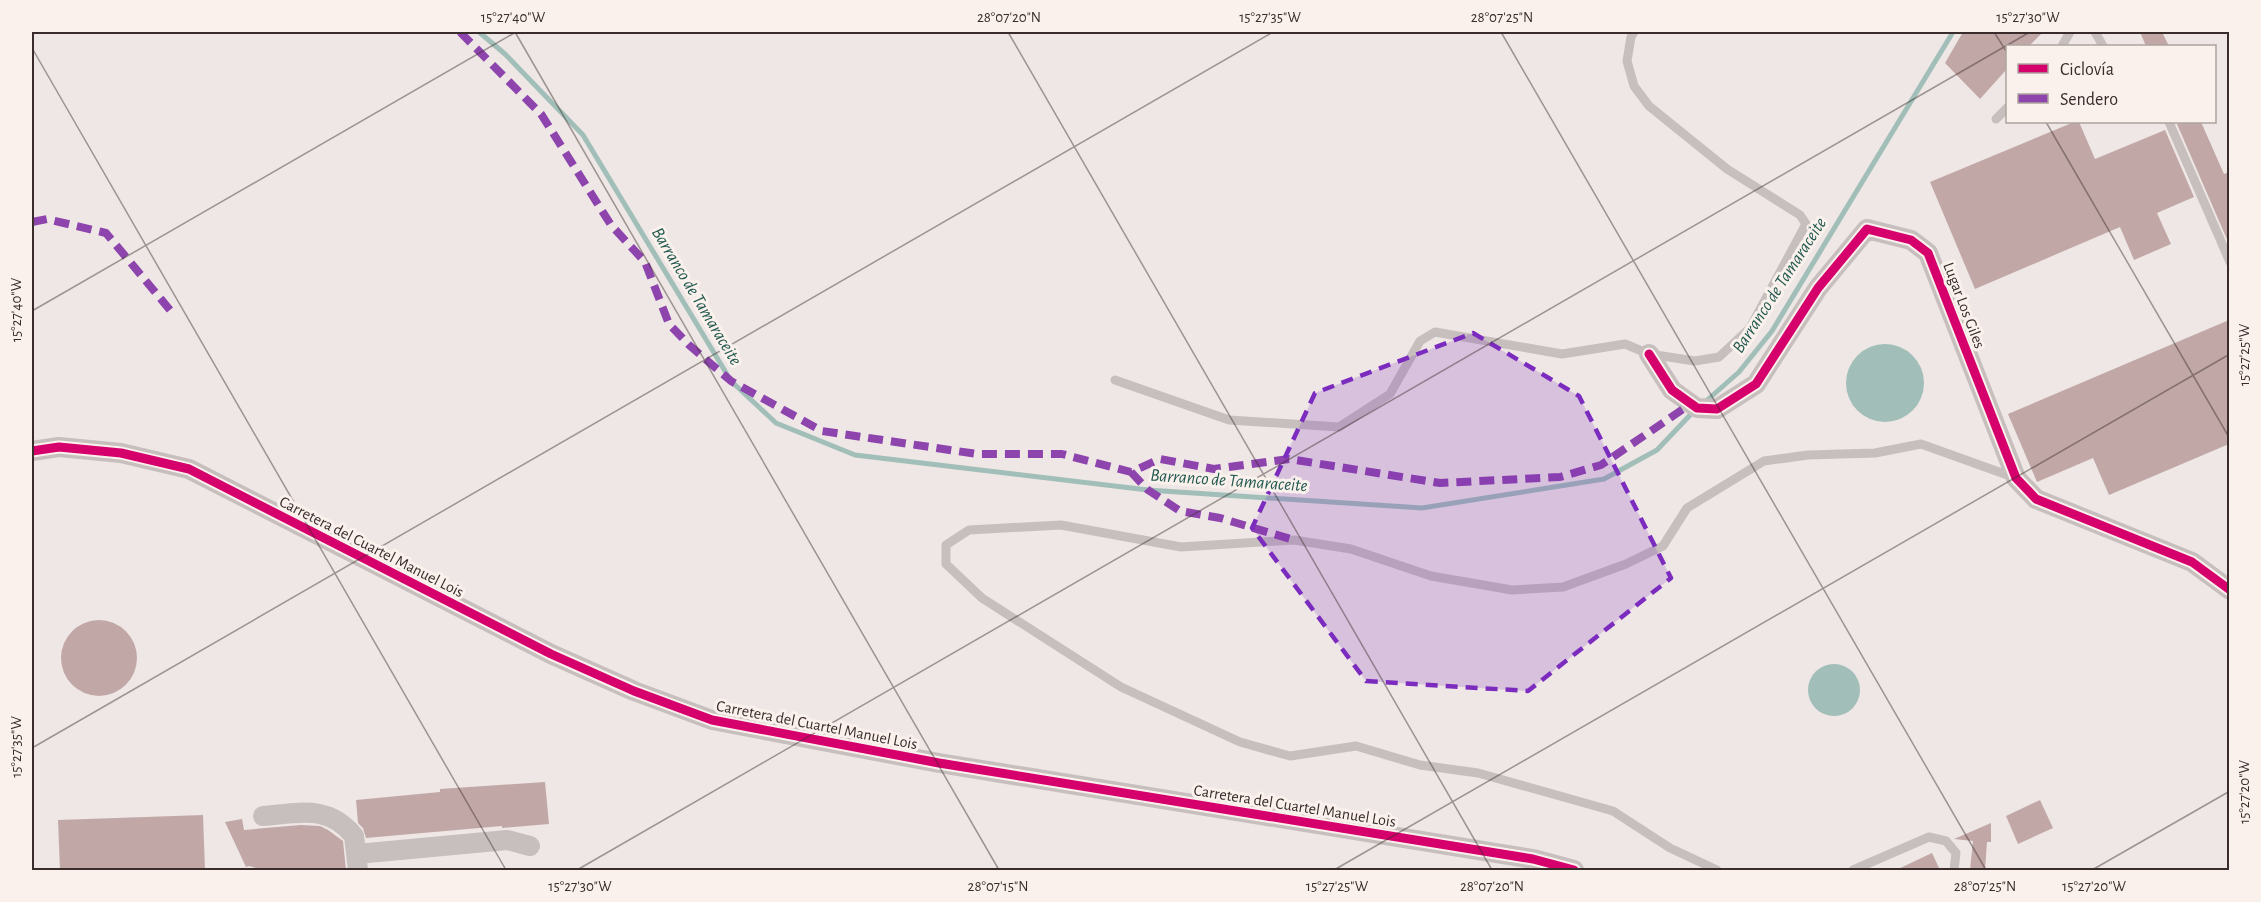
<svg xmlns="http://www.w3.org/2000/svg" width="2261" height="902" font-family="'Alegreya Sans',sans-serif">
<rect width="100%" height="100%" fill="#eee7e5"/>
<path fill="#a1bfb8" d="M1846 383a39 39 0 1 1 78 0a39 39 0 1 1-78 0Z
M1808 690a26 26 0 1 1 52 0a26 26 0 1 1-52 0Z"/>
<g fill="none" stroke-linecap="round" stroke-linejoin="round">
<path stroke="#a1bfb8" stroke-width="5" d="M479,32L505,54L583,135L731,381L776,423L855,455L1148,490L1422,508L1604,479L1657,450L1693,412
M1705,402L1739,372L1772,331L1953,32"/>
</g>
<path fill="#c1a8a7" d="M1963,32H2043L2029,46H2007V69L1980,99L1945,63Z
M2140,32H2162L2169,46H2146Z
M2074,122H2079L2095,159L2165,130L2194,197L2157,213L2171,244L2134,260L2120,227L1975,289L1930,182Z
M2184,122H2201L2224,174L2229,172V244L2177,124Z
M2229,320V444L2109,495L2093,458L2037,482L2008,414Z
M61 658a38 38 0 1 1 76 0a38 38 0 1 1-76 0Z
M545,782L549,824L502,828V826L366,838L363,828L358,823L356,800L440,792V789Z
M2040,800L2053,828L2018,844L2006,816Z
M203,815L205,870H60L58,820Z
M242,819L244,830L301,825L320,826L328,830L343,841L346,870H263L249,866L246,867L225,822Z
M1991,823V842H1987L1985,870H1970L1973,841L1954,839Z
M1932,853L1940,870H1896Z"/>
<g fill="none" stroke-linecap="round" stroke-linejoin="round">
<path stroke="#c7bfbd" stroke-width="9" d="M2095,32L2103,46
M2062,46L2070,32
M1996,119L2008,107
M2169,122L2230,262
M1115,380L1229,420L1339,427L1390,394L1420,341L1435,332L1562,354L1625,344L1649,354L1695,361L1719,357L1750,328L1806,224L1800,215L1727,169L1649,106L1634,86L1627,61L1631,37L1634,32
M1717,870L1670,848L1613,811L1478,773L1420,765L1356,746L1290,756L1240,742L1121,687L982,598L946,564V545L969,530L1061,525L1181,547L1294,540L1351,549L1431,576L1512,590L1563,587L1626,564L1663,546L1687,508L1764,461L1808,455L1875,453L1921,444L2013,477
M1853,870L1929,837L1946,841L1956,853L1954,870"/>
<path stroke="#c7bfbd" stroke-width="20" d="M1649,354L1672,390L1697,408L1717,409L1756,384L1818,288L1867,229L1911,240L1928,253L2016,478L2036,499L2192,562L2230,590
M32,451L59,447L121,453L189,469L551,654L634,691L712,720L939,763L1533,859L1574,870
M263,816C299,813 328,804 354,836L358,870
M357,854L507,840L530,846"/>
<path stroke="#8e44ad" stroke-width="8" stroke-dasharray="15 8" stroke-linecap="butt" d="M460,32L541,114L611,225L645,262L669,324L689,345L731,381L822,431L977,454H1062L1131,472L1160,459L1214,469L1289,459L1440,483L1560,477L1601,465L1692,403
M32,222L47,219L106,233L170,310
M1131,472L1148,490L1180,511L1220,518L1294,540"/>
<defs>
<path id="cycleway" d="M1649,354L1672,390L1697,408L1717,409L1756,384L1818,288L1867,229L1911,240L1928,253L2016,478L2036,499L2192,562L2230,590
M32,451L59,447L121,453L189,469L551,654L634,691L712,720L939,763L1533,859L1574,870"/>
</defs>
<use href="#cycleway" stroke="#faf1ed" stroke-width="13"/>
<use href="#cycleway" stroke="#d6006c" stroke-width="9"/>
</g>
<path fill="#7b2cbf" fill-opacity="0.2" stroke="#7b2cbf" stroke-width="4.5" stroke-dasharray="12 8" stroke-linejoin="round" d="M1473,333L1579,396L1671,578L1528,691L1366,681L1252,528L1315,393Z"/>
<path fill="none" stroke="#392c2b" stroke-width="1.5" stroke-opacity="0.45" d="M515,32L999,870M1008,32L1492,870M1501,32L1986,870M1994,32L2008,54M32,48L506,870M2046,122L2230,439M32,311L516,32M32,748L1273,32M577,870L2030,32M1334,870L2230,354M2092,870L2230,791"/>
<g text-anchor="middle" stroke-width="6" stroke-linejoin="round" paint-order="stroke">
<g font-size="16" fill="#392c2b" stroke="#faf1ed">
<text transform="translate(1965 305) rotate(69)" y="6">Lugar Los Giles</text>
<text transform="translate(372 546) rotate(27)" y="6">Carretera del Cuartel Manuel Lois</text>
<text transform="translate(817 724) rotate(11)" y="6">Carretera del Cuartel Manuel Lois</text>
<text transform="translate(1295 805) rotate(9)" y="6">Carretera del Cuartel Manuel Lois</text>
</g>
<g font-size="18" font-style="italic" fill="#22594f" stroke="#faf1ed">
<text transform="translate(1779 285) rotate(-57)" y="6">Barranco de Tamaraceite</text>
<text transform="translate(697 296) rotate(59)" y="6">Barranco de Tamaraceite</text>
<text transform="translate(1229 480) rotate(4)" y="6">Barranco de Tamaraceite</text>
</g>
</g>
<rect width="2261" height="902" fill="none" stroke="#faf1ed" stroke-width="66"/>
<rect x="2006" y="45" width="210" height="78" fill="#faf1ed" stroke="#ada29f" stroke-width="1.5"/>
<rect x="2018" y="64" width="30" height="9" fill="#d6006c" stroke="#ada29f" stroke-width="1.5"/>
<text x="2060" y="75" font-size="18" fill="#392c2b">Ciclovía</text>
<rect x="2018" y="94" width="30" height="9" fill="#8e44ad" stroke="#ada29f" stroke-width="1.5"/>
<text x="2060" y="105" font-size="18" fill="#392c2b">Sendero</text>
<rect x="33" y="33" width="2195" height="836" fill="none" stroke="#392c2b" stroke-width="2"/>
<g font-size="15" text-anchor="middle" fill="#392c2b">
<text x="513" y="22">15°27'40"W</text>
<text x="1009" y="22">28°07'20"N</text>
<text x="1270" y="22">15°27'35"W</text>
<text x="1502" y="22">28°07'25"N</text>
<text x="2028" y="22">15°27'30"W</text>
<text transform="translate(16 310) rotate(-90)" y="5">15°27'40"W</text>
<text transform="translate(2244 355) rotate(-90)" y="5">15°27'25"W</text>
<text transform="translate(16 747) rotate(-90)" y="5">15°27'35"W</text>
<text transform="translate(2244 792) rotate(-90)" y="5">15°27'20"W</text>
<text x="580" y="891">15°27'30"W</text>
<text x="998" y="891">28°07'15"N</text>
<text x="1337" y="891">15°27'25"W</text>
<text x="1492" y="891">28°07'20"N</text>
<text x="1985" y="891">28°07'25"N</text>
<text x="2094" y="891">15°27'20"W</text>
</g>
</svg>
